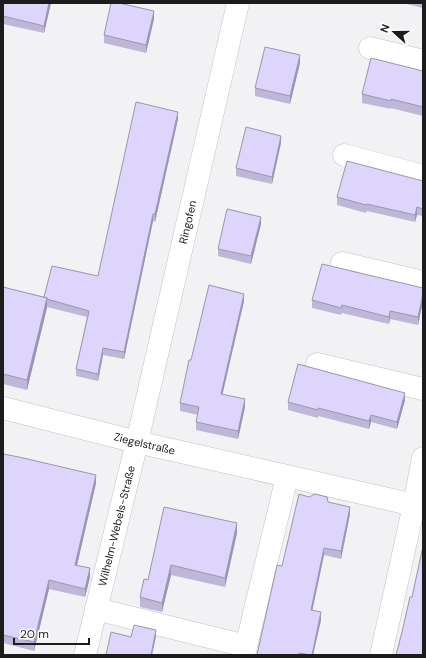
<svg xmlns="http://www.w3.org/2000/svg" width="426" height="658" font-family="'DM Sans',sans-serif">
<rect width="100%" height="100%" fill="#f2f1f4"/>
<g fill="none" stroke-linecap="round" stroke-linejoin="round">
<defs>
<g id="street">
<path d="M370,48L423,61"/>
<path d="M344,155L423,176"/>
<path d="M342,263L423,282"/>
<path d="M317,364L423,389"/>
<path id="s1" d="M3,408L137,442L423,507"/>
<path d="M96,609L246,646"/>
<path id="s2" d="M85,655L137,442L238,3"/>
<path d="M244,655L287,477"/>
<path d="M381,655L414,505L423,458"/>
</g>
</defs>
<use href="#street" stroke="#c2c1c4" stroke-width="23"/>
<use href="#street" stroke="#fff" stroke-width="22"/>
</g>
<path fill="#beb7d8" d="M3,3H51L44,33L3,24Z
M403,3H423V8Z
M154,19L146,53L104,43V35Z
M300,63L290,104L255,96V88Z
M423,71V116L391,108V109L362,103V94Z
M178,119L155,222L153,221L124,359L103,355L98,381L76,376V369L87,317L47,307L27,390L3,384V287L44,297L98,276Z
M281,143L272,184L236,176V168Z
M423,181V216L417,215L415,222L367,211L366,213L337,205V197Z
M261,224L251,264L218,256V249Z
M423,288L418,325L390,319L389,324L342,313L341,315L312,308V300Z
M244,301L222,394L245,407L238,439L196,430V422L198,415L180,411V403L191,360Z
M405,400L397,429L371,422L369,429L318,416V418L288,410V402Z
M3,454L96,483L77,565L90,577L85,597L49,589L34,651L3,643Z
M309,497L328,502L350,514L341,559L324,555L312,610L321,620L313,655H257L282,566Z
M164,507L237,533L225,587L171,575L162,612L140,607V597L148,580Z"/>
<path fill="#9b95b0" d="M49,3H51L44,33V26Z
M154,11V19L146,53V45Z
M300,55V63L290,104V96Z
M178,112V119L155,222V214Z
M281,136V143L272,184V177Z
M417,207V215L415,222V215Z
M153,214V221L124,359V352Z
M261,217V224L251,264V256Z
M244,294V301L221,401V394Z
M423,294V302L418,325V317Z
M47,298V308L27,390V380Z
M390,311V319L389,324V317Z
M103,348V355L98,381V374Z
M405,393V400L397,429V422Z
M245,399V407L238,439V431Z
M371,415V422L369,429V421Z
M96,475V483L75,574V565Z
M350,507V514L341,559V551Z
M237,523V533L225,587V578Z
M324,548V555L311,617V610Z
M171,565V575L162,612V603Z
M90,568V577L85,597V589Z
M49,580V589L34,651V642Z
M321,612V620L313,655H312Z
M156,630V637L152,655H151Z"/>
<path fill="#ddd5fb" stroke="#9b95b0" d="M3,3H49L44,26L3,16Z
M111,3H119L154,11L146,45L104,35Z
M265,47L300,55L290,96L255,88Z
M371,58L423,71V107L391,99V101L362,94Z
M136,102L178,112L155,214H153L124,352L103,348L98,374L76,369L89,311L47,299V298L44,297L52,266L98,276Z
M246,127L281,136L272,177L236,168Z
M347,161L423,181V209L417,207L415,215L367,204L366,205L337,197Z
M227,209L261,217L251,256L218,249Z
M322,264L423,288V294L418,317L390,311L389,317L342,305L341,308L312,300Z
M209,285L244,294L221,394L245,399L238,431L196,422L199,407L180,403L189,360H191Z
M3,287L47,298L27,380L3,374Z
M298,364L405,393L397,422L371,415L369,421L318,408V410L288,402Z
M3,454L19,457L96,475L75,565L90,568L85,589L49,580L34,642L3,635Z
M299,494L309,497L315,494L327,497L328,502L350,507L341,551L324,548L311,610L321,612L312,655L299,653V655H257L277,565L282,566Z
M164,507L237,523L225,578L171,565L162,603L140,597L144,579L148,580Z
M423,546V655H396L402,632L410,597H412Z
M134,625L156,630L151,655H106L111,632L131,637Z"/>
<g text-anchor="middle" stroke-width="3" stroke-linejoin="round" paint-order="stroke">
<g font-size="11" fill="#1c1c1d" stroke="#fff">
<text dy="4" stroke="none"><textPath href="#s2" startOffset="445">Ringofen</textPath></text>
<text dy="4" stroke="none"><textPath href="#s1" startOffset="146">Ziegelstraße</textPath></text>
<text dy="4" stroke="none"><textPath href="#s2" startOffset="133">Wilhelm-Webels-Straße</textPath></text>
</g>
</g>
<rect width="426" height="658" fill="none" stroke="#1c1c1d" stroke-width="8"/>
<g transform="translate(394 32) rotate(291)" stroke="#ffffff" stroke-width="3" paint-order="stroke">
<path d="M0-3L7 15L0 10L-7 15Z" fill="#1c1c1d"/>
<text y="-6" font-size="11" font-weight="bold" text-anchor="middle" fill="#1c1c1d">N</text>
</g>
<path d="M14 638v6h75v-6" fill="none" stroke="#1c1c1d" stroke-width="2"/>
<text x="20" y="638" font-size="12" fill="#1c1c1d" stroke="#ffffff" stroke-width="3" paint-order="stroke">20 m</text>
</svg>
